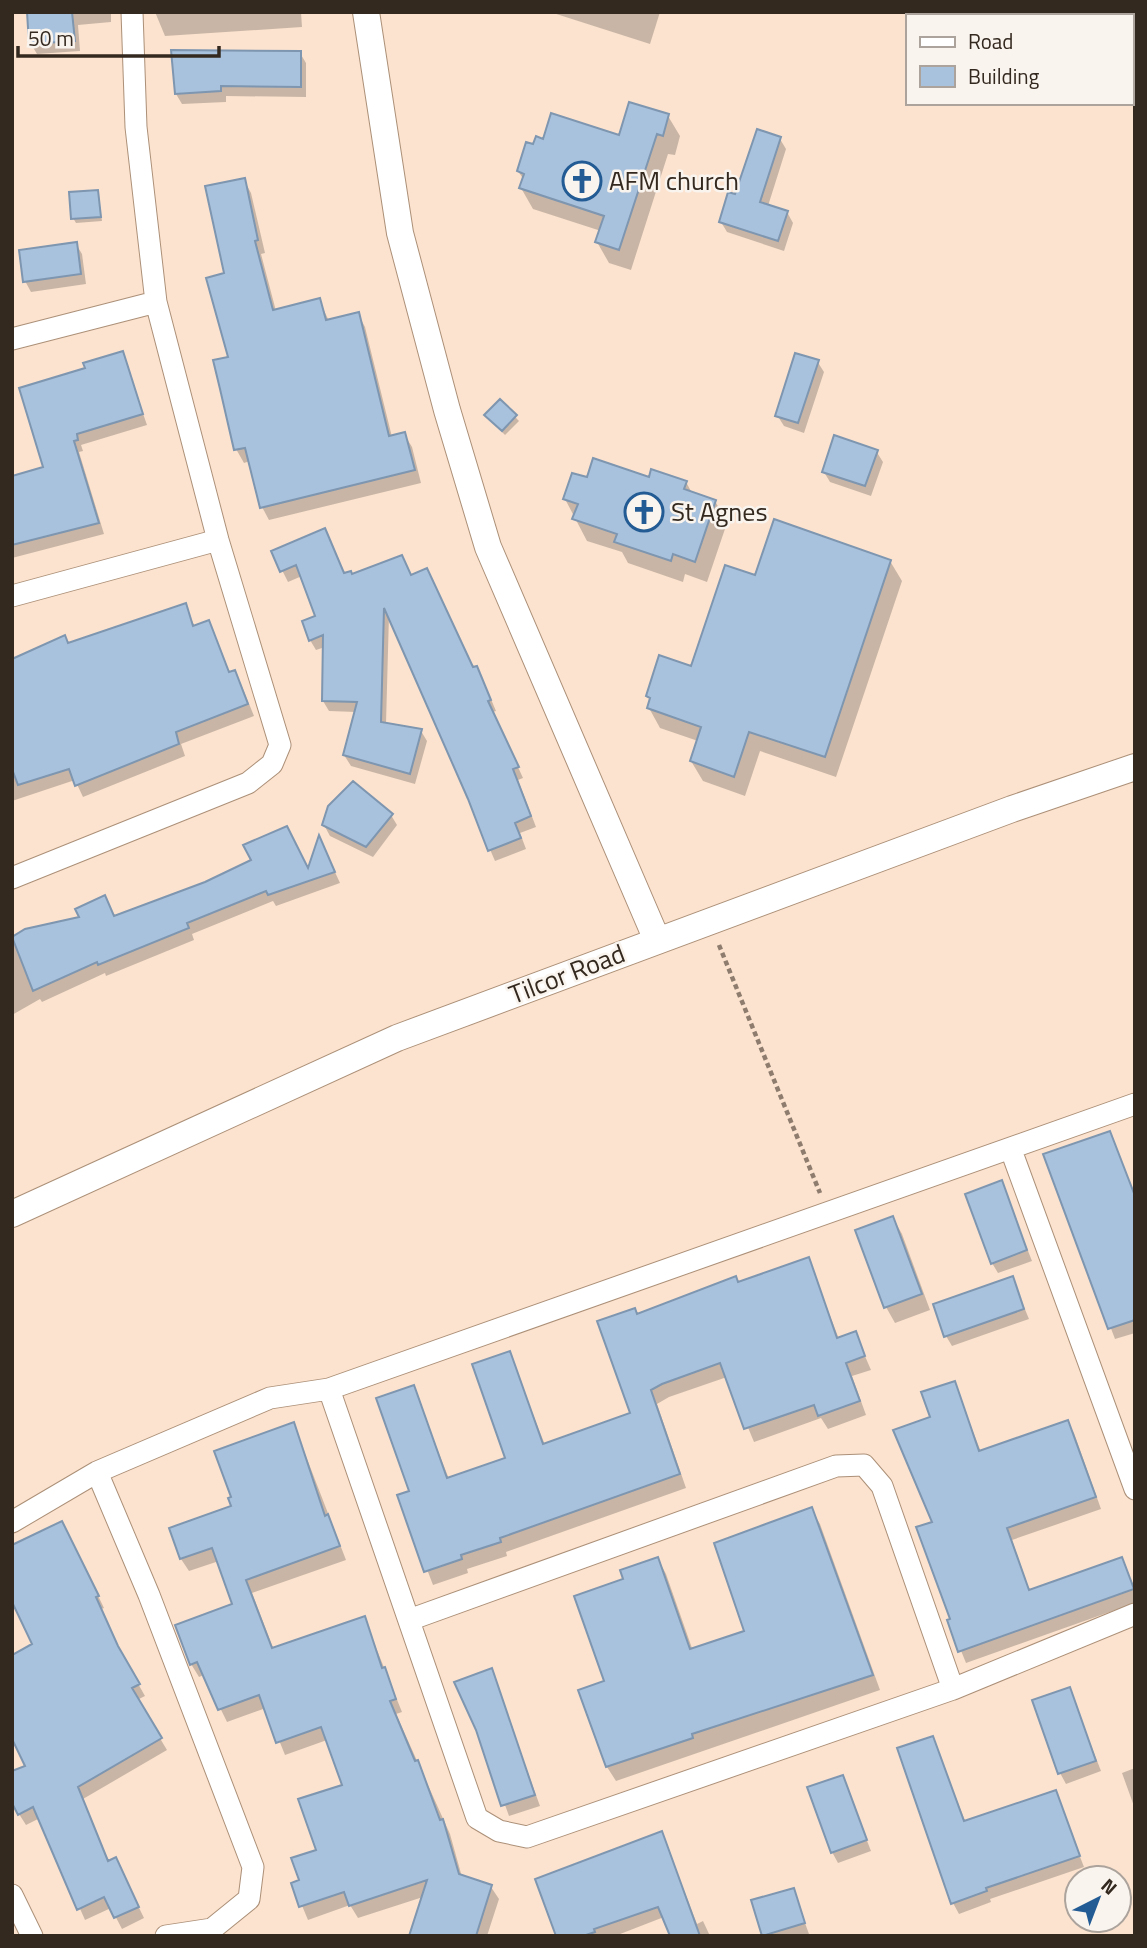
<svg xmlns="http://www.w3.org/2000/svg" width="1147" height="1948" font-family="'Titillium Web',sans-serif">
<rect width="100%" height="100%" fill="#fce3cf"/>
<path fill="#0003" d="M29,12H111V22L78,25L80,51L37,54L31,44Z
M155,12H301L302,27L165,36Z
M550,12H660L650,44Z
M300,53L306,63V97L226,96V102L182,104L176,94Z
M668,116L680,136L675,155L668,154L631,270L609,263L597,242L601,231L533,209L521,188L524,180L518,171L534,146L544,141L620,138Z
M780,139L786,149L768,206L787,212L793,223L784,251L727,232L721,222Z
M244,180L251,193L265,253L261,254L276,311L319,300L329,321L358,314L365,327L392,437L404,434L412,447L421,483L269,520L262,507L250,461L244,463L236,449L226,274Z
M98,192L102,221L76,223L73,218Z
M76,244L82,254L86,284L31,292L25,281Z
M122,353L147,425L81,445L83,451L79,452L104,534L12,558V478L45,468L87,370Z
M817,361L824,372L804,433L784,426L777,415Z
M500,401L519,421L505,435L489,419Z
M876,451L883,462L871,496L830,482L824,472Z
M650,479L686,482L692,493L715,501L727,523L707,582L685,574L683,582L628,563L622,552L587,541L565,499L588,480Z
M325,530L345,575L411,577L482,678L496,711L493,712L523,778L518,780L536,827L520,833L526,849L495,861L389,615L386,724L421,731L427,741L415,784L351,766L344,755L356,712L329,711L323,701L325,647L316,650L310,640L317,618L302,576L288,582L273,552Z
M890,561L902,581L836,777L760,751L745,796L703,781L691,761L698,741L660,728L649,708L651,701L648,696L692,668L756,577Z
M185,605L195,627L208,622L230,674L234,672L241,684L254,716L181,744L185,756L83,797L75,780L12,801V661L65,637L69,645Z
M391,815L397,825L373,857L330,836L324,825Z
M324,848L340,883L276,906L273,901L192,934L194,940L106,976L105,973L42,1002L40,999L12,1015V939L26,931L81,918L105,897L115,917L309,871Z
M1109,1133L1135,1196V1333L1115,1339L1045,1155Z
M1001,1182L1032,1261L998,1273L992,1263Z
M893,1218L902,1234L930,1310L895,1323L886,1307Z
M808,1259L839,1339L855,1333L871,1370L852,1376L866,1415L828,1429L821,1418L754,1442L727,1377L669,1397L657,1404L686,1488L506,1552L507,1556L467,1569L468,1573L433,1585L399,1496L411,1492L413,1387L449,1479L507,1459L509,1353L545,1445L632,1414L638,1316Z
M1012,1278L1029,1319L952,1346L946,1336Z
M954,1383L981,1452L1067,1422L1074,1433L1101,1509L1012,1540L1030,1592L1122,1559L1135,1589V1603L966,1663L949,1621L952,1620L934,1523L932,1419Z
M294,1425L346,1560L252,1593L274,1650L364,1618L402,1712L396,1714L450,1834L462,1877L491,1887L499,1899L487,1936H460L423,1897L358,1918L350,1905L308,1920L293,1884L301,1882L318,1851L344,1786L327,1740L285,1755L266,1708L227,1722L204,1675L199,1677L191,1664L235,1605L219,1561L189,1571L181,1559L234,1507Z
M811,1509L820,1524L880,1690L616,1781L607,1767L580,1691L606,1682L626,1580L658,1559L666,1574L693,1651L746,1632Z
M68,1534L104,1608L101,1609L124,1659L145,1696L137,1700L167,1750L83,1799L109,1862L121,1871L144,1918L122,1929L111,1908L85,1920L40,1818L26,1825L19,1814L28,1766L35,1645Z
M491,1671L540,1806L509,1816L478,1730Z
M1069,1689L1101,1771L1066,1784L1060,1773Z
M932,1738L966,1823L1055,1793L1084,1867L990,1899L991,1902L959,1914L953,1903Z
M1135,1768V1809L1122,1773Z
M842,1777L871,1851L838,1863L832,1852Z
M662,1833L697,1924L703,1921L710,1936H672L664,1917L615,1936H558Z
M793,1890L809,1934L764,1936L753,1901Z"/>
<path fill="#a8c1dc" stroke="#7e96b0" stroke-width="2" d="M27,12H72L75,41L29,44Z
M171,50L301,51V87L221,86V91L175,94Z
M629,102L669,114L663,136L657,134L619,250L595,242L604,216L519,188L524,174L517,171L526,142L533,144L536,136L543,139L551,113L619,135Z
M757,129L781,137L760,202L788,211L778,241L719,222L728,192L735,194Z
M245,178L258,240L255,241L273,310L320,298L326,320L359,312L389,436L405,432L415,470L260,508L245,448L234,450L220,389L213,360L228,357L206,278L224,273L205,186Z
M98,190L101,217L71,219L69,192Z
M77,242L81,274L23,282L19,250Z
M123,351L143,414L77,434L78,440L74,441L99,523L12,545V476L43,467L19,388L85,368L83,363Z
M795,353L819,360L798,423L775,416Z
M500,399L517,415L502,431L484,415Z
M834,435L878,450L865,486L822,472Z
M593,458L649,477L651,469L687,481L684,489L716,500L695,562L673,554L671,561L614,542L617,534L572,519L578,504L563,499L572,473L587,477Z
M774,519L891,560L825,757L749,732L734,777L690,761L701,727L647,708L650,698L646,696L659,655L691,666L725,565L755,575Z
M325,528L344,573L351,571L352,574L402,555L411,575L427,568L473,667L477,666L491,700L488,701L519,767L513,769L531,816L515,823L521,838L488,851L468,799L384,608L381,722L422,729L410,774L343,755L357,702L322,701L323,635L309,641L302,621L315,616L296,565L280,572L271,551Z
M186,603L193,626L209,620L229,672L235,670L248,704L176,732L179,744L75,786L69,769L18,785L12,769V659L65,635L68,643Z
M353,781L393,814L366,847L322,825L328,806Z
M287,826L308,868L319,835L335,872L268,895L266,891L187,923L189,928L98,965L97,962L33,991L12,937L25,929L79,917L75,909L105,895L114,916L205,882L251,860L243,845Z
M1110,1131L1135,1196V1320L1108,1329L1043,1154Z
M1002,1180L1027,1250L991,1264L965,1194Z
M893,1216L922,1294L884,1308L855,1230Z
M809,1257L837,1338L856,1331L865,1356L846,1363L860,1401L818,1416L814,1405L744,1429L720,1363L662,1384L651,1390L680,1474L500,1538L501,1542L461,1555L462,1559L424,1572L397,1495L409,1491L376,1398L414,1385L447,1478L505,1458L472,1364L510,1351L543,1444L630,1413L597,1321L635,1308L637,1314L736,1276L738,1282Z
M1013,1276L1024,1309L944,1337L933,1304Z
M955,1381L979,1451L1068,1420L1096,1497L1007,1528L1029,1590L1122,1557L1134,1589L958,1652L947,1620L950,1619L916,1527L932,1522L893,1430L930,1417L921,1392Z
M294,1422L325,1516L328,1514L340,1546L246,1580L272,1648L365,1616L382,1668L385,1667L396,1699L390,1701L415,1761L418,1760L440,1820L443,1819L459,1874L492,1885L476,1936H409L427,1880L349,1906L344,1892L299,1907L291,1883L299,1880L291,1858L316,1850L298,1799L342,1785L321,1727L276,1743L259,1695L218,1710L197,1662L190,1665L175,1625L232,1604L212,1548L180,1559L169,1528L231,1506L228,1498L231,1497L214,1451Z
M812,1507L873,1675L692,1734L693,1738L606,1767L578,1690L604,1681L574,1596L623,1579L620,1570L658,1557L690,1649L744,1631L714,1543Z
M62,1521L99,1596L96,1597L118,1646L140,1684L132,1688L162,1738L78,1787L108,1861L116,1857L139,1907L114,1918L104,1897L77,1910L33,1807L18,1815L12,1803V1771L25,1766L12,1739V1655L32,1644L12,1602V1545Z
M492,1668L535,1795L501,1806L476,1730L454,1682Z
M1070,1687L1096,1761L1058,1774L1032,1700Z
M933,1736L964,1821L1056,1790L1080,1856L986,1888L987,1891L951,1904L897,1748Z
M843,1775L867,1840L831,1853L807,1787Z
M662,1831L700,1936H670L658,1907L594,1929L595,1932L583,1936H556L535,1879Z
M794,1888L805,1923L762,1936L751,1900Z"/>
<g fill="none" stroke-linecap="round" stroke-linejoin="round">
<defs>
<path id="minor" d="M12,339L156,302
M12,596L218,540
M12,878L248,783L272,764L280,745L218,540L156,302L136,127L132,12
M1011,1150L1135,1489
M329,1389L477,1818L499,1831L527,1837L953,1689L882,1486L864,1465L836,1466L409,1620
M97,1472L149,1595L253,1867L249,1899L212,1929L166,1936
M12,1522L97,1472L270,1398L329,1389L1135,1104
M953,1689L1135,1614
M12,1895L32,1936"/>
<path id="tertiary" d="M366,12L400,233L447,410L488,547L657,940
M12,1214L397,1038L1012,809L1135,767"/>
</defs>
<use href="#minor" stroke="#ac9078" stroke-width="23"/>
<use href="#tertiary" stroke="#ac9078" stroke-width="28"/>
<path stroke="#8e7d6e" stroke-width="4.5" stroke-dasharray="5 3.5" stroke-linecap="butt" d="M719,945L820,1193"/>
<use href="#minor" stroke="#fff" stroke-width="21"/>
<use href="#tertiary" stroke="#fff" stroke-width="26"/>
</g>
<defs>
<symbol id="church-ring" viewBox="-11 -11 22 22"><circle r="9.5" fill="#faf4ef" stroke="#235c94" stroke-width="1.5"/><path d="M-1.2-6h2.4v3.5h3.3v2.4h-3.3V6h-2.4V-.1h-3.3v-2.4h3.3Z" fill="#235c94"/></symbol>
</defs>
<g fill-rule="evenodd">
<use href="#church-ring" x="560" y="159" width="44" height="44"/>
<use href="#church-ring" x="622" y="490" width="44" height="44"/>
</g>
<g text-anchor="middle" stroke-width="5" stroke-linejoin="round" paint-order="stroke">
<g font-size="26" fill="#34291f" stroke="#faf4ef" text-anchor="start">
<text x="609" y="190">AFM church</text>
<text x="671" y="521">St Agnes</text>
</g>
<g font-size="26" fill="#34291f" stroke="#faf4ef">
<text transform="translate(567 974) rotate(-21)" y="9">Tilcor Road</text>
</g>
</g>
<rect width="1147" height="1948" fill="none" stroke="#34291f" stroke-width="28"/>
<rect x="906" y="14" width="228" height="91" fill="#faf4ef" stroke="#aba39c" stroke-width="2"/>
<rect x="920" y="37" width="35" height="10" fill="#ffffff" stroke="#aba39c" stroke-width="2"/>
<text x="968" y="49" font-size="21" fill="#34291f">Road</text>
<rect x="920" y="66" width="35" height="21" fill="#a8c1dc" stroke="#aba39c" stroke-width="2"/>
<text x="968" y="84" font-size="21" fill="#34291f">Building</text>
<g transform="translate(1098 1899) rotate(42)"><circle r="33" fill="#faf4ef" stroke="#aba39c" stroke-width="2"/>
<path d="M0-5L12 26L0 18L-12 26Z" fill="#235c94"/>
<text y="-10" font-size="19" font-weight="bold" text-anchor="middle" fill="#34291f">N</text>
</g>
<path d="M18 46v10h201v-10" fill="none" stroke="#34291f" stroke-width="3.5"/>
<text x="28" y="46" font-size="21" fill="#34291f" stroke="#faf4ef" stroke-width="5" paint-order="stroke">50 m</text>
</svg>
